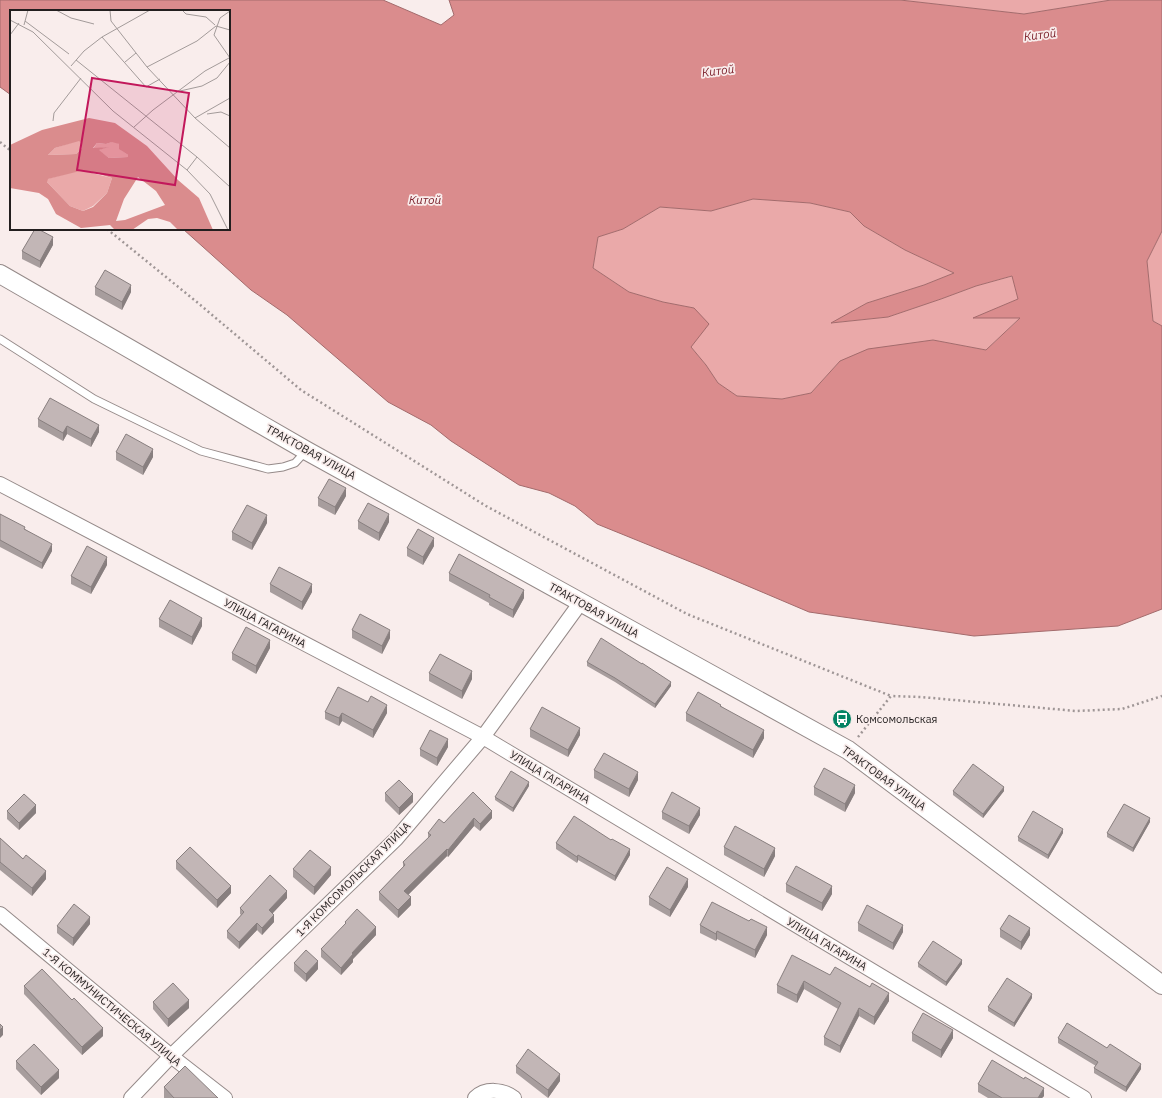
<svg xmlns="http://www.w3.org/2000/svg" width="1162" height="1098" font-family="'IBM Plex Sans',sans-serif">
<rect width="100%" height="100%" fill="#f9edec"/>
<path fill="#eaa9a9" d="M900,0H1111L1024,14Z
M753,199L810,203L850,212L864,226L905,250L954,273L924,285L867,303L832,323L888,317L941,299L976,286L1013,276L1018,299L975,318L1021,317L986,350L933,340L910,344L840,361L811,393L782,399L737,396L718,383L706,365L691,347L694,308L663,302L629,292L593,268L598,237L623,229L660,207L711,211Z
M1162,231V326L1153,321L1147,261Z"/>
<path fill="#da8c8d" stroke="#a36b6c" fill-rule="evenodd" d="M0,0H383L441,25L454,15L449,0H900L1024,14L1111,0H1162V231L1147,261L1153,321L1162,326V609L1118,626L974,636L809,612L703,567L597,524L575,506L549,493L519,485L451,441L431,425L388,402L287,315L251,290L183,229H229V11H11V95L0,87ZM753,199L810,203L850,212L864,226L905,250L954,273L924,285L867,303L831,323L888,317L941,299L976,286L1012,276L1018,299L973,318H1020L986,350L933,340L868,349L840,361L811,393L782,399L737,396L718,383L706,365L691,347L709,324L694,308L663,302L629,292L593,268L598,237L623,229L660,207L711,211Z"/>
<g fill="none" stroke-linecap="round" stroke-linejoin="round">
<defs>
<path id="service" d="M0,339L94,399L201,451L268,469L283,467L295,463L306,451"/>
<path id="minor" d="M0,484L483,737L1084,1098
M0,914L171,1056L225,1098
M131,1098L171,1056L396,839L483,737L581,602
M475,1098C485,1088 503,1089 514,1098"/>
<path id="tertiary" d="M0,274L307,451L848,750L1162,985"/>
</defs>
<use href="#service" stroke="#958a89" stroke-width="9"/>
<use href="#minor" stroke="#958a89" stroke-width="16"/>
<use href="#tertiary" stroke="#958a89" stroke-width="20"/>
<path stroke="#9f9696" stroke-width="2.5" stroke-dasharray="2 3" stroke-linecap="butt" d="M0,142L11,151
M107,229L198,303L301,390L486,506L687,614L891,696
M858,737L891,696L921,697L1076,711L1122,709L1162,696"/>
<use href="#service" stroke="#fff" stroke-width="7"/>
<use href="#minor" stroke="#fff" stroke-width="14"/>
<use href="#tertiary" stroke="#fff" stroke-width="18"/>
</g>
<path fill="#a79d9d" d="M53,245L40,268L22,259V251Z
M95,287L131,292L122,310L95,295Z
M38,419L99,432L91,447L67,434L63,441L38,427Z
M116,452L153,457L143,475L116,460Z
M346,496L335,515L318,506V498Z
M0,514L25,529L52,551L42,569L0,547Z
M358,521L389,522L379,541L358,529Z
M267,523L252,550L232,540V532Z
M434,546L423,565L407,556V548Z
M107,565L91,594L71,584V576Z
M449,573L524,598L513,618L489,605V603L449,581Z
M270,584L312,592L302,610L270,592Z
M159,619L202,626L192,645L159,627Z
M352,630L390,638L382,654L352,638Z
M270,648L256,674L232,660V653Z
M587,662L671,686L655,708L615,682L587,666Z
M429,673L472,679L462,699L429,681Z
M721,706L764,738L753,758L686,721V713Z
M325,712L387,713L373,738L342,721L339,726L325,719Z
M530,729L580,735L568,757L530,737Z
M448,747L437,766L420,756V749Z
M594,770L638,780L629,797L594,778Z
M529,786L513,812L495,800V797Z
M814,787L855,793L845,812L814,795Z
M953,791H1004L983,818L953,795Z
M473,792L492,818L480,831L474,826L448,857L447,856L408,895L411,905L398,918L379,900V892L403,867V862L428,838V833L444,823Z
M385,793L413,802L399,815L385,801Z
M7,811L36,813L19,830L7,819Z
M662,812L700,815L689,834L662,819Z
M1150,822L1133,852L1107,837V833Z
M1063,833L1048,859L1018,841V837Z
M0,838L46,879L32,896L0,870Z
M556,843L630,855L615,881L578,860L577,863L556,849Z
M724,847L775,856L764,877L724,855Z
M176,861L231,893L217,908L176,869Z
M293,869L331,875L314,895L293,877Z
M786,884L832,894L822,911L786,892Z
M688,887L670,917L649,905V897Z
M287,898L273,913L274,922L262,935L257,930L239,949L227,938V931L241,915L240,914V908Z
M345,922L376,935L353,959V962L341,975L321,957V949L345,925Z
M858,923L903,932L893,950L858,931Z
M90,924L73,946L57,933V926Z
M700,925L767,935L755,958L717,939L716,941L700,933Z
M1000,929L1030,935L1021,950L1000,937Z
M294,963L318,969L306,982L294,971Z
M918,963L962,964L946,986L918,967Z
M830,975L889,1001L874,1025L859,1016L840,1053L824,1045V1037L838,1009L804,989L797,1003L777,993V985Z
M24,986L103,1036L82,1055L24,994Z
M1032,998L1014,1027L988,1011V1007Z
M153,1002L189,1008L168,1027L153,1009Z
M912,1033L953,1038L941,1058L912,1041Z
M1058,1038L1107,1048L1141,1069L1126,1092L1094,1073V1068L1096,1066L1058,1043Z
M16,1061L59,1078L41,1095L16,1069Z
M516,1066L560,1081L548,1098L516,1073Z
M978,1084L1044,1096L1042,1098H988L978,1092Z
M164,1087L218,1098H164Z"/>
<path fill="#887f7f" d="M53,237V245L40,268V261Z
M131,285V292L122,310V302Z
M99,425V432L91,447V439Z
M67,426V434L63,441V433Z
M153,449V457L143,475V467Z
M346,488V496L335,515V507Z
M389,514V522L379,541V533Z
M267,515V523L252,550V543Z
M434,538V546L423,565V557Z
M52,544V551L42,569V563Z
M107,557V565L91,594V587Z
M312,584V592L302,610V602Z
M524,590V598L513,618V610Z
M202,618V626L192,645V637Z
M390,630V638L382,654V646Z
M270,640V648L256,674V666Z
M472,671V679L462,699V691Z
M671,682V686L655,708V704Z
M387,705V713L373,738V730Z
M342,713V721L339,726V718Z
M580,728V735L568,757V750Z
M764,730V738L753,758V750Z
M448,739V747L437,766V758Z
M638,772V780L629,797V789Z
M529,782V786L513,812V808Z
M855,785V793L845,812V804Z
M1004,787V791L983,818V814Z
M413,794V802L399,815V808Z
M36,805V813L19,830V823Z
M700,808V815L689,834V826Z
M492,811V818L480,831V824Z
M474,818V826L448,857V850Z
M1150,818V822L1133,852V848Z
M1063,829V833L1048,859V855Z
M775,848V856L764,877V869Z
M447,849V856L404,899V891Z
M630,849V855L615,881V876Z
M578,855V860L577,863V857Z
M331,867V875L314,895V887Z
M46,871V879L32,896V888Z
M688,879V887L670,917V910Z
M231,886V893L217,908V900Z
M832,886V894L822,911V903Z
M287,891V898L269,917V910Z
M411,897V905L398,918V910Z
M274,915V922L262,935V928Z
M90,917V924L73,946V938Z
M257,923V930L239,949V942Z
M903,925V932L893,950V943Z
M376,927V935L353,959V962L341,975V968L352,953Z
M767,927V935L755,958V950Z
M1030,928V935L1021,950V942Z
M717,931V939L716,941V934Z
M962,960V964L946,986V982Z
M318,961V969L306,982V974Z
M804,981V989L797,1003V995Z
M889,993V1001L874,1025V1017Z
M1032,994V998L1014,1027V1023Z
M189,1000V1008L168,1027V1019Z
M859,1008V1016L840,1053V1046Z
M3,1027V1035L0,1038V1030Z
M103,1028V1036L82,1055V1047Z
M953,1030V1038L941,1058V1050Z
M1141,1064V1069L1126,1092V1087Z
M59,1070V1078L41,1095V1087Z
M560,1074V1081L548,1098V1090Z
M1044,1088V1096L1042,1098H1038Z"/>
<path fill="#c2b6b6" stroke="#887f7f" d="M35,229H38L53,237L40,261L22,251Z
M105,270L131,285L122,302L95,287Z
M50,398L99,425L91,439L67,426L63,433L38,419Z
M126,434L153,449L143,467L116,452Z
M329,479L346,488L335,507L318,498Z
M368,503L389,514L379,533L358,521Z
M247,505L267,515L252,543L232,532Z
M0,514L25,527L24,529L52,544L42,563L0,540Z
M418,529L434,538L423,557L407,548Z
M87,546L107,557L91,587L71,576Z
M459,554L524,590L513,610L489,597L490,595L449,573Z
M279,567L312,584L302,602L270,584Z
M170,600L202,618L192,637L159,619Z
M360,614L390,630L382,646L352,630Z
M246,627L270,640L256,666L232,653Z
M601,638L642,664V663L671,682L655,704L615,678L587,662Z
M440,654L472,671L462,691L429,673Z
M338,687L368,702L371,696L387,705L373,730L342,713L339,718L325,712Z
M698,692L721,705L720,706L764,730L753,750L686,713Z
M542,707L580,728L568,750L530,729Z
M430,730L448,739L437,758L420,749Z
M604,753L638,772L629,789L594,770Z
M973,764L1004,787L983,814L953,791Z
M824,768L855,785L845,804L814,787Z
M511,771L529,782L513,808L495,797Z
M399,780L413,794L399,808L385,793Z
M473,792L492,811L480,824L474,818L448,850L447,849L404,891L411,897L398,910L379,892L405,865L403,862L431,835L428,833L439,819L444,823Z
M672,792L700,808L689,826L662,812Z
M24,794L36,805L19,823L7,811Z
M1124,804L1150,818L1133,848L1107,833Z
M1033,811L1063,829L1048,855L1018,837Z
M574,816L611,840L612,839L630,849L615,876L578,855L577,857L556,843Z
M735,826L775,848L764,869L724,847Z
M0,838L23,859L26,855L46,871L32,888L0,862Z
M190,847L231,886L217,900L176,861Z
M310,850L331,867L314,887L293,869Z
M796,866L832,886L822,903L786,884Z
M667,867L688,879L670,910L649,897Z
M270,875L287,891L269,910L274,915L262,928L257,923L239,942L227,931L244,912L240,908Z
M712,902L749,921L751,919L767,927L755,950L717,931L716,934L700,925Z
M74,904L90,917L73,938L57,926Z
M867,905L903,925L893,943L858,923Z
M357,909L376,927L352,953L353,954L341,968L321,949L346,923L345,922Z
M1009,915L1030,928L1021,942L1000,929Z
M933,941L962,960L946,982L918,963Z
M306,950L318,961L306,974L294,963Z
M792,955L830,975L835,967L870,987L872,983L889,993L874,1017L859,1008L840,1046L824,1037L841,1003L804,981L797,995L777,985Z
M42,969L72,1000L74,998L103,1028L82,1047L24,986Z
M1007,978L1032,994L1014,1023L988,1007Z
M173,983L189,1000L168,1019L153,1002Z
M923,1013L953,1030L941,1050L912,1033Z
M1067,1023L1107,1048L1110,1044L1141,1064L1126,1087L1094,1068L1098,1062L1058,1038Z
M0,1024L3,1027L0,1030Z
M34,1044L59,1070L41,1087L16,1061Z
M528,1049L560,1074L548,1090L516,1066Z
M992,1060L1024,1079L1025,1077L1044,1088L1038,1098H1002L978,1084Z
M185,1066L218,1098H174L164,1087Z"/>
<defs>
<symbol id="bus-disc" viewBox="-11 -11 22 22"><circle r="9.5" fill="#038364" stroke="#f9edec"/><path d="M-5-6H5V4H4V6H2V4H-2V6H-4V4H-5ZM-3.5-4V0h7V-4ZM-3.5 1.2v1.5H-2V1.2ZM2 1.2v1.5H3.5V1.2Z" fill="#fff"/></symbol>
</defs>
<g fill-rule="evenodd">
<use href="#bus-disc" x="831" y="708" width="22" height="22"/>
</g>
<g text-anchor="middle" stroke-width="3.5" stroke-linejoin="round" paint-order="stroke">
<g font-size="11" fill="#231f1f" stroke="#f9edec">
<text transform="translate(311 452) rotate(29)" y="4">ТРАКТОВАЯ УЛИЦА</text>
<text transform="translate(594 610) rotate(29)" y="4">ТРАКТОВАЯ УЛИЦА</text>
<text transform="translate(265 623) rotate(28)" y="4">УЛИЦА ГАГАРИНА</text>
<text transform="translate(550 777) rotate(31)" y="4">УЛИЦА ГАГАРИНА</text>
<text transform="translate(884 778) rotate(36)" y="4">ТРАКТОВАЯ УЛИЦА</text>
<text transform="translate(353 879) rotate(-45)" y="4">1-Я КОМСОМОЛЬСКАЯ УЛИЦА</text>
<text transform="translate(827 944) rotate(31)" y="4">УЛИЦА ГАГАРИНА</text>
<text transform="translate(112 1007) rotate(40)" y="4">1-Я КОММУНИСТИЧЕСКАЯ УЛИЦА</text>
</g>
<g font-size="11" fill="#231f1f" stroke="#f9edec" text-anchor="start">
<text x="856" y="723">Комсомольская</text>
</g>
<g font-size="12" font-style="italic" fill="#7b1f2a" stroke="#f9edec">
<text transform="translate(1040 35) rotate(-7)" y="4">Китой</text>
<text transform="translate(718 71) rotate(-7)" y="4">Китой</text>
<text x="425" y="204">Китой</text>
</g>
</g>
<g transform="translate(10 10)">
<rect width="220" height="220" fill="#f9edec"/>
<path d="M69,130L72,133V138L66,144L38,145L45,138ZM104,131L109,134L111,140L118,145V147L99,148L88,140L98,137L83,139L87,133L96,134ZM70,160L102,168L97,183L83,196L73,201L60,196L37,172V169Z" fill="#eaa9a9"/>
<path d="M79,108L105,113L137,136L168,170L189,188L203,220H168L160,212L147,208L138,209L122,220H105L100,215L71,218L46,204L38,189L29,183L0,178V135L32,120ZM69,131L72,133V138L66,144L38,145L45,138ZM102,132L109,134V139L118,145V147L99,148L89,140L99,137L83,138L87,133L96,134ZM70,161H79L102,168L97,183L83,197L73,201L60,196L37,172L38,169ZM128,167L146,181L155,195L115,210L106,211L114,189Z" fill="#da8c8d" fill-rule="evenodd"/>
<path fill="none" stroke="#a39b9a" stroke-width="1" d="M46,0L61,8L84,14M100,0L101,11L137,57L185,108L220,138M172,0L176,4L196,7L205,15M220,1L210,8L204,25L220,48M0,10L23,22L103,101L177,160L200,184L218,220M15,11L59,44M14,15L18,0M0,25L9,13M92,27L136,77L150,69M66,50L187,147L220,177M115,52L126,43M61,56L74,41L92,27L140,0M137,57L187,31L206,16L220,20M170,81L192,76L207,68L220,52M197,104L211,102L220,106M185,108L220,88M43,111L44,103L71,68M124,117L143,100L195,61L219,48M177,160L187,147"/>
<path fill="#c2185b" fill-opacity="0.15" stroke="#c2185b" stroke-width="2" d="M82,68L179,83L165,175L67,160Z"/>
<rect width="220" height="220" fill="none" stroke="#231f1f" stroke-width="2"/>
</g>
</svg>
